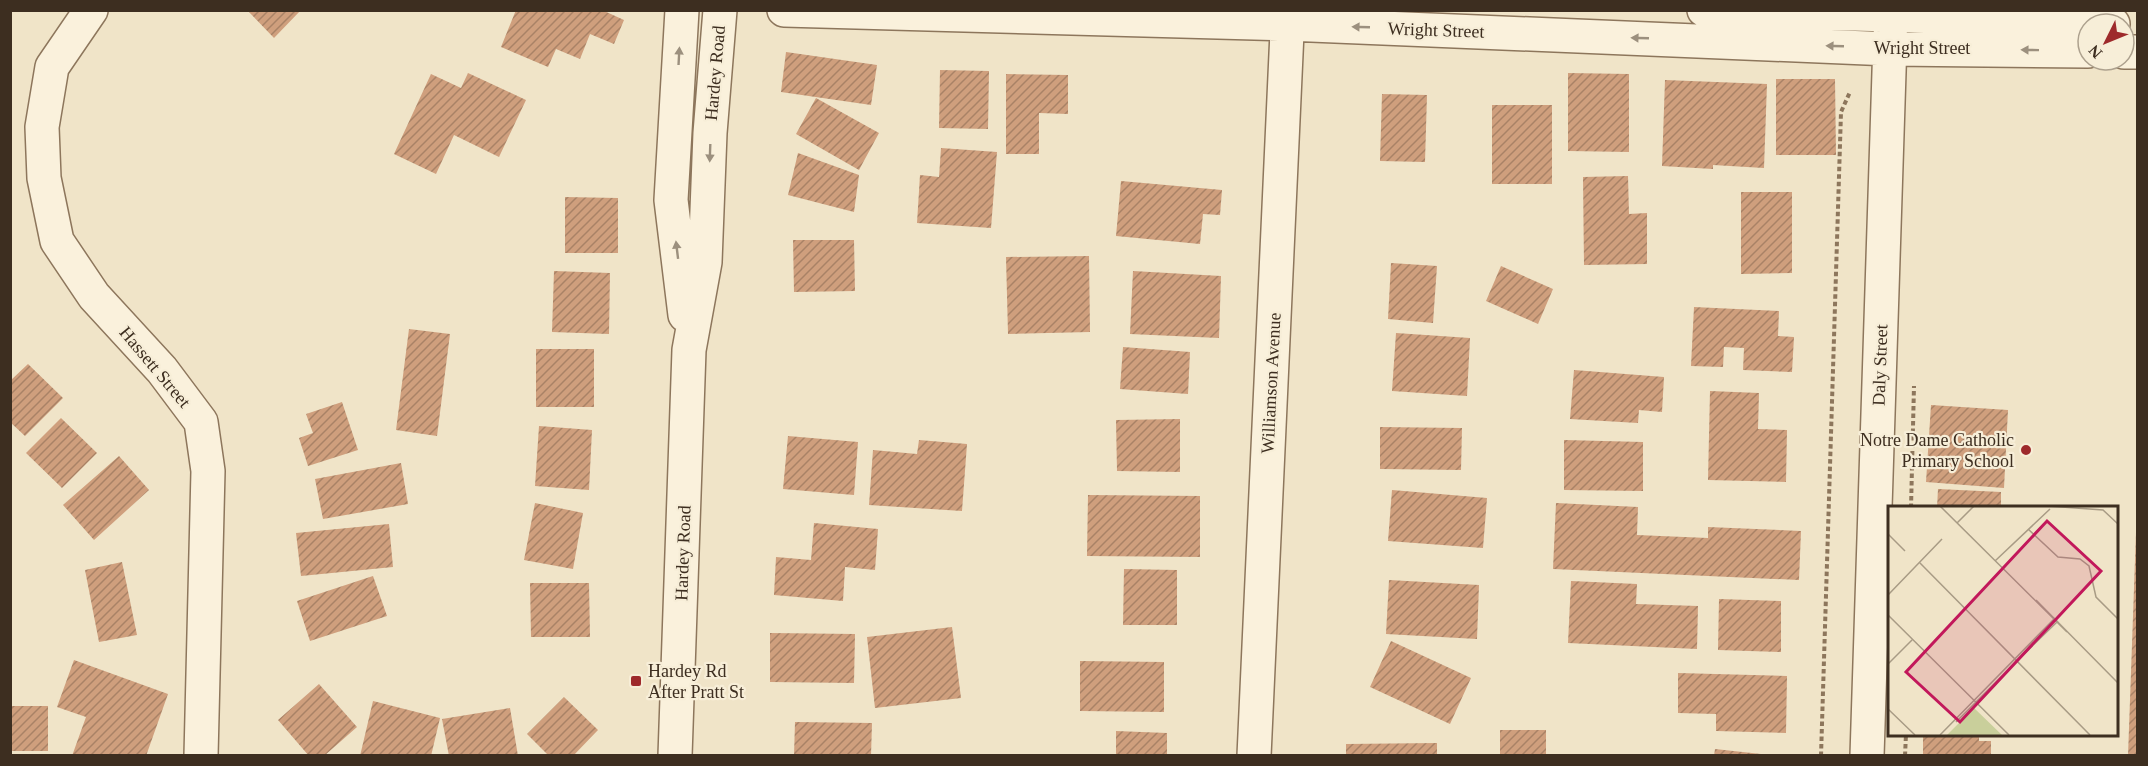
<svg xmlns="http://www.w3.org/2000/svg" width="2148" height="766" font-family="'Times New Roman',serif">
<defs>
<pattern id="building-hatch" width="6" height="6" patternUnits="userSpaceOnUse" patternTransform="scale(1.5)"><rect width="6" height="6" fill="#cf9f7d"/><path d="M-1 1l2-2M0 6l6-6M5 7l2-2" fill="none" stroke="#a98266"/></pattern>
</defs>
<rect width="100%" height="100%" fill="#f0e4c8"/>
<path fill="url(#building-hatch)" d="M247,10H301L274,38Z
M516,10H602L624,20L614,44L590,34L580,59L556,49L548,67L501,47Z
M786,52L877,65L871,105L781,92Z
M940,70L989,71L988,129L939,128Z
M468,73L526,100L499,157L454,135L436,174L394,154L431,74L461,88Z
M1568,73L1629,74V152L1568,151Z
M1006,74L1068,75V114L1039,113V154H1006Z
M1776,79H1835L1836,155H1776Z
M1665,80L1767,84L1764,168L1713,165V169L1662,166Z
M1382,94L1427,95L1425,162L1380,161Z
M816,98L879,133L859,170L796,134Z
M1492,105H1552V184H1492Z
M941,148L997,152L991,228L917,223L920,175L939,177Z
M798,153L859,175L854,212L788,195Z
M1628,176L1629,214L1647,213V264L1584,265L1583,177Z
M1121,181L1222,190L1220,215L1203,214L1200,244L1116,236Z
M1741,192H1792V273L1741,274Z
M565,197L618,198V253H565Z
M793,240H854L855,291L794,292Z
M1089,256L1090,332L1008,334L1006,257Z
M1391,263L1437,266L1433,323L1388,319Z
M1501,266L1553,289L1538,324L1486,301Z
M554,271L610,273L609,334L552,332Z
M1133,271L1221,276L1219,338L1130,334Z
M1694,307L1779,311L1778,336L1794,337L1792,372L1743,370L1744,348L1724,347L1723,367L1691,366Z
M409,329L450,334L437,436L396,430Z
M1396,333L1470,338L1467,396L1392,391Z
M1123,347L1190,352L1188,394L1120,389Z
M536,349H594V407H536Z
M28,364L63,398L25,436L10,422V381Z
M1574,370L1664,377L1662,412L1639,410L1638,423L1570,419Z
M1710,391L1759,393L1758,429L1787,430L1786,482L1708,480Z
M342,402L358,450L308,466L299,438L313,433L306,414Z
M1931,405L2008,410L2004,488L1926,482Z
M61,418L97,453L62,488L26,453Z
M1180,419V472L1117,471L1116,420Z
M539,426L592,430L589,490L535,486Z
M1380,427L1462,428L1461,470L1380,469Z
M788,436L858,442L854,495L783,489Z
M919,440L967,444L962,511L869,505L873,450L917,454Z
M1564,440L1643,442V491L1564,490Z
M119,456L149,490L94,540L63,505Z
M401,463L408,504L323,519L315,479Z
M1938,489L2001,492V508H1937Z
M1392,490L1487,498L1483,548L1388,541Z
M1088,495L1200,496V557L1087,556Z
M535,503L583,513L573,569L524,560Z
M1556,503L1638,507L1637,535L1708,538V527L1801,531L1799,580L1553,569Z
M814,523L878,529L875,570L845,567L843,601L774,595L776,557L811,560Z
M389,524L393,567L301,576L296,533Z
M2136,532H2138V756H2128Z
M122,562L137,635L99,642L85,570Z
M1124,569L1177,570V625H1123Z
M373,576L387,616L310,641L297,601Z
M1389,580L1479,585L1477,639L1386,634Z
M1571,581L1637,584L1636,604L1698,606L1697,649L1568,643Z
M530,583H589L590,637H531Z
M1719,599L1781,601V652L1718,650Z
M952,627L961,698L875,708L867,637Z
M770,633L855,634L854,683L770,682Z
M1391,641L1471,678L1450,724L1370,687Z
M74,660L168,694L146,756H72L86,717L57,707Z
M1080,661L1164,662V712L1080,711Z
M1678,673L1787,676L1786,733L1716,731V714L1678,713Z
M319,684L357,727L324,756H309L278,720Z
M564,697L598,730L573,756H549L527,734Z
M373,701L440,718L431,756H360Z
M10,706H48V751H10Z
M510,708L518,756H449L442,719Z
M795,722L872,723L871,756H794Z
M1500,730H1546V756H1500Z
M1116,731L1167,733V756H1116Z
M1923,734H1979V741H1991V756H1923Z
M1437,743V756H1346V744Z
M1715,749L1761,754V756H1714Z"/>
<g fill="none" stroke-linecap="round" stroke-linejoin="round">
<defs>
<path id="minor" d="M91,10L52,67L42,127L44,178L57,241L94,296L162,370L201,422L208,471L201,756
M682,10L671,200L685,315
M784,10L1287,24L1890,49L2088,51
M1704,10L1891,15L2113,24
M2124,52H2138
M675,756L689,350L705,262L710,133L720,10
M1254,756L1288,10
M1867,756L1891,10"/>
</defs>
<use href="#minor" stroke="#8d765c" stroke-width="36"/>
<path stroke="#8d765c" stroke-width="4" stroke-dasharray="4.5 3" stroke-linecap="butt" d="M1911,508L1914,386
M1821,756L1841,112L1850,92
M1905,756L1906,734"/>
<use href="#minor" stroke="#faf1dc" stroke-width="33"/>
</g>
<defs><path id="oneway-solid" d="M-6-.8H1V-3.2L6.5 0L1 3.2V.8H-6Z" transform="scale(1.5)"/></defs>
<g fill="#9c907e">
<use href="#oneway-solid" transform="translate(1361 27) rotate(-178)"/>
<use href="#oneway-solid" transform="translate(1640 38) rotate(-178)"/>
<use href="#oneway-solid" transform="translate(1835 46) rotate(-178)"/>
<use href="#oneway-solid" transform="translate(2030 50) rotate(-179)"/>
<use href="#oneway-solid" transform="translate(679 56) rotate(-87)"/>
<use href="#oneway-solid" transform="translate(710 153) rotate(92)"/>
<use href="#oneway-solid" transform="translate(677 250) rotate(-97)"/>
</g>
<g fill="#9e2a2b" stroke="#f7eed8" stroke-width="2">
<circle cx="2026" cy="450" r="6"/>
<rect x="630" y="675" width="12" height="12" rx="3"/>
</g>
<g text-anchor="middle" stroke-width="4.5" stroke-linejoin="round" paint-order="stroke">
<g font-size="18" fill="#3d2e20" stroke="#f7eed8">
<text transform="translate(1436 30) rotate(2)" y="6">Wright Street</text>
<text x="1922" y="54">Wright Street</text>
<text transform="translate(715 73) rotate(-85)" y="6">Hardey Road</text>
<text transform="translate(1880 365) rotate(-88)" y="6">Daly Street</text>
<text transform="translate(155 367) rotate(50)" y="6">Hassett Street</text>
<text transform="translate(1271 383) rotate(-87)" y="6">Williamson Avenue</text>
<text transform="translate(683 553) rotate(-88)" y="6">Hardey Road</text>
</g>
<g font-size="18" fill="#3d2e20" stroke="#f7eed8" text-anchor="end">
<text x="2014" y="446">Notre Dame Catholic<tspan x="2014" dy="21">Primary School</tspan></text>
<text x="648" y="677" text-anchor="start">Hardey Rd<tspan x="648" dy="21">After Pratt St</tspan></text>
</g>
</g>
<g transform="translate(1888 506)">
<rect width="230" height="230" fill="#f0e4c8"/>
<path d="M86,202L114,229H59Z" fill="#c9cf9b"/>
<path fill="none" stroke="#a89b85" stroke-width="1.5" d="M52,0L179,126M160,0L215,4L230,18M69,17L86,0M140,23L170,51L192,53L201,60L208,91L230,113M0,28L17,45M107,55L162,3M32,57L202,229M0,89L54,33M148,94L230,177M0,109L121,229M134,150L170,115M0,158L24,134M0,203L27,229M68,216L114,170M52,229L167,112"/>
<path fill="#c2185b" fill-opacity="0.15" stroke="#c2185b" stroke-width="3" d="M159,15L213,65L72,216L18,166Z"/>
<rect width="230" height="230" fill="none" stroke="#3d2e20" stroke-width="3"/>
</g>
<rect width="2148" height="766" fill="none" stroke="#3d2e20" stroke-width="24"/>
<g transform="translate(2106 42) rotate(227)"><circle r="28" fill="#f7eed8" stroke="#ada18e" stroke-width="1.5"/>
<path d="M0-4.5L10 22L0 15L-10 22Z" fill="#9e2a2b"/>
<text y="-9" font-size="16" font-weight="bold" text-anchor="middle" fill="#3d2e20">N</text>
</g>
</svg>
